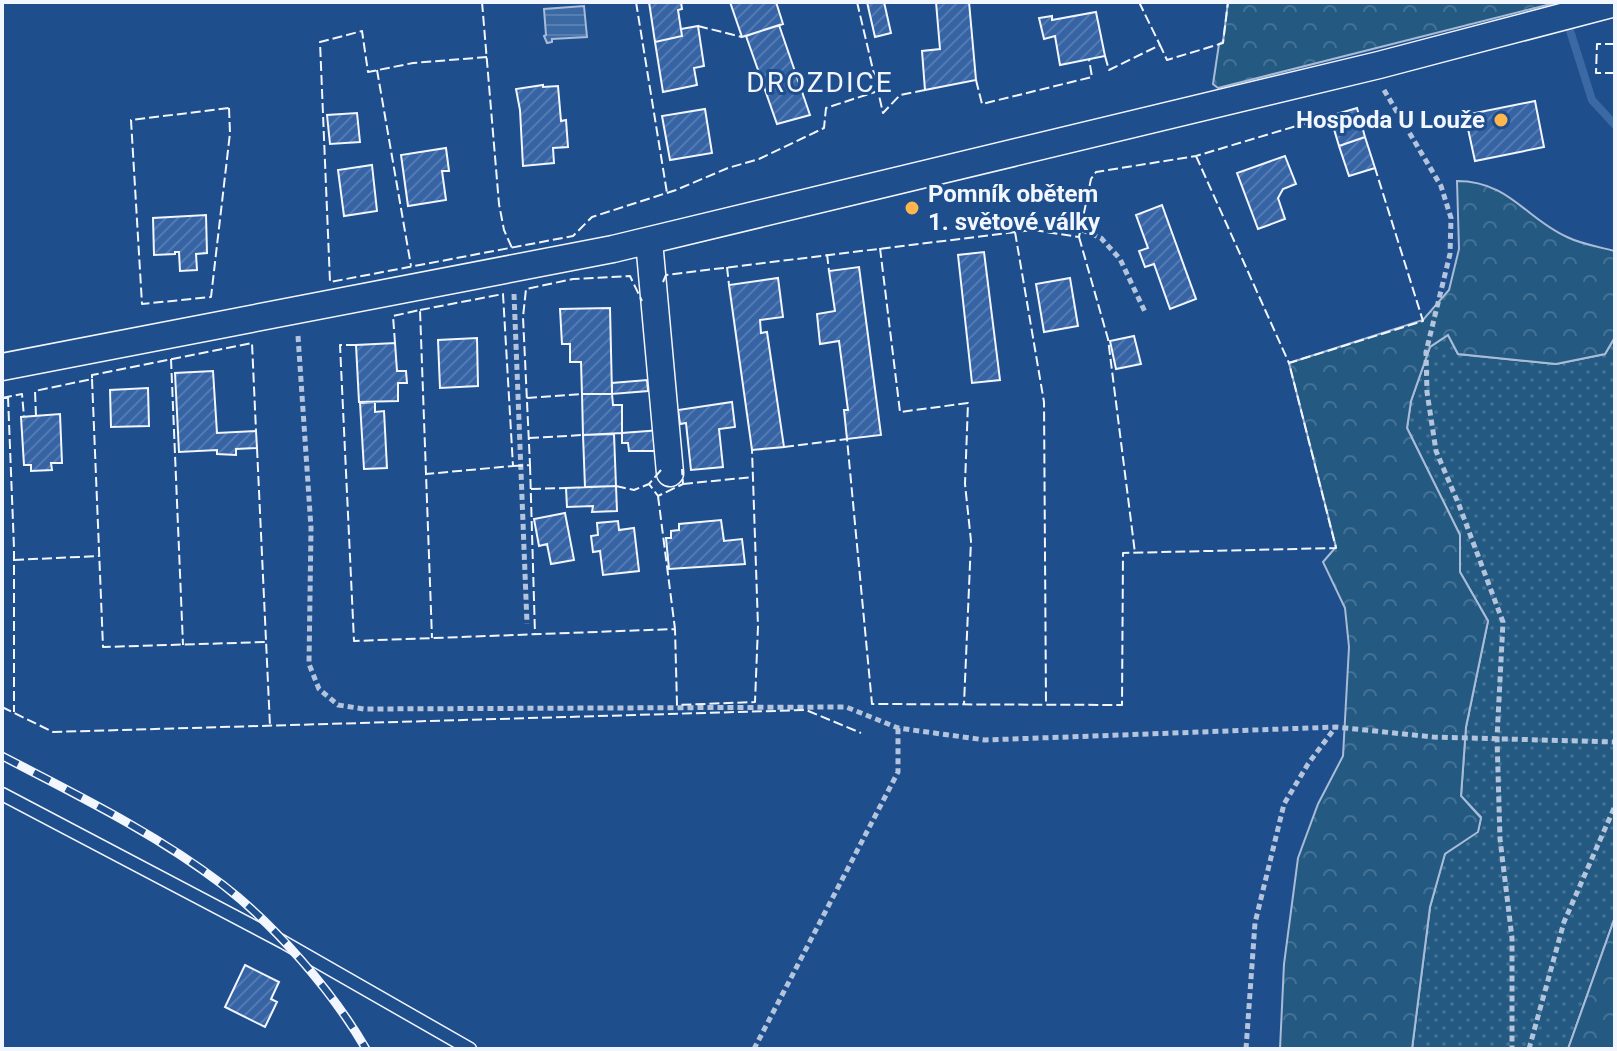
<svg xmlns="http://www.w3.org/2000/svg" width="1617" height="1051" font-family="Roboto,sans-serif">
<defs>
<pattern id="grass-dots" width="8" height="8" patternUnits="userSpaceOnUse" patternTransform="scale(2)"><rect width="8" height="8" fill="#245a82"/><path d="M2 2h.1M6 6h.1" fill="none" stroke="#447295" stroke-width="1.8" stroke-linecap="round"/></pattern>
<pattern id="forest-crowns" width="20" height="18" patternUnits="userSpaceOnUse" patternTransform="scale(2)"><rect width="20" height="18" fill="#245a82"/><path d="M2 6a3 3 0 1 1 6 0M12 15a3 3 0 1 1 6 0" fill="none" stroke="#447295"/></pattern>
<pattern id="water-rules" width="6" height="5" patternUnits="userSpaceOnUse" patternTransform="scale(2)"><rect width="6" height="5" fill="#3b69a3"/><path d="M0 2.5h6" fill="none" stroke="#587fb1"/></pattern>
<pattern id="building-hatch" width="6" height="6" patternUnits="userSpaceOnUse" patternTransform="scale(2)"><rect width="6" height="6" fill="#3563a3"/><path d="M-1 1l2-2M0 6l6-6M5 7l2-2" fill="none" stroke="#537ab1"/></pattern>
</defs>
<rect width="100%" height="100%" fill="#1f4e8c"/>
<path fill="url(#grass-dots)" stroke="#a8bbd7" stroke-width="2" d="M1448,335L1458,354L1556,364L1605,354L1615,337V917L1568,1049H1412L1430,907L1445,853L1478,831L1481,817L1461,796L1466,727L1488,621L1460,572V535L1407,428L1411,401L1430,347Z"/>
<path fill="url(#forest-crowns)" stroke="#a8bbd7" stroke-width="2" d="M1228,2H1559L1218,88L1213,84L1219,44L1223,42Z
M1457,181C1509,181 1526,219 1567,237C1581,244 1599,247 1615,251V337L1605,354L1556,364L1458,354L1448,335L1430,347L1411,401L1407,428L1460,535V572L1488,621L1466,727L1461,796L1481,818L1478,832L1445,854L1430,907L1412,1049H1280L1284,964L1298,858L1318,804L1343,756L1349,647L1345,608L1323,562L1336,547L1289,363L1423,320L1449,290L1459,249Z
M1615,917V1049H1568Z"/>
<path fill="url(#water-rules)" stroke="#a8bbd7" stroke-width="2" d="M584,6L587,37L552,39V42L547,43L544,36L546,35L544,9Z"/>
<g fill="none" stroke-linecap="round" stroke-linejoin="round">
<path stroke="#3b69a3" stroke-width="8" d="M1561,2L1592,100L1615,125"/>
</g>
<path fill="url(#building-hatch)" stroke="#f2f6ff" stroke-width="2" d="M649,2H681L682,9L678,10L682,36L655,42Z
M730,2H776L783,24L742,37Z
M867,2H884L891,33L875,37Z
M936,2H969L976,80L925,90L922,51L940,49Z
M1096,12L1105,56L1060,65L1055,36L1044,39L1039,18L1052,16V20Z
M779,25L810,115L777,124L746,36Z
M698,26L704,66L694,68L697,85L663,92L655,42L682,36L681,29Z
M543,85V87L558,86L561,121L566,120L568,147L553,148L554,163L523,166L520,110L516,89Z
M1535,101L1544,147L1475,161L1465,115Z
M1357,108L1365,137L1339,146L1330,116Z
M705,109L712,153L670,160L662,116Z
M357,113L360,142L330,144L327,115Z
M1365,137L1375,168L1349,176L1339,146Z
M446,148L449,171H442L446,200L408,206L401,155Z
M1285,156L1296,184L1283,189L1278,198L1285,219L1258,229L1237,173Z
M372,165L377,211L344,216L338,170Z
M1162,205L1196,299L1170,309L1154,264L1145,267L1139,251L1148,248L1136,215Z
M206,215L207,253L196,254L197,270L180,271L179,252H175V254L154,255L153,218Z
M984,252L1000,380L972,383L958,255Z
M859,267L881,435L847,439L844,410H848L839,341L820,344L817,314L835,311L829,271Z
M778,278L783,317L760,320L761,333L767,332L784,447L752,450L729,285Z
M1070,278L1078,326L1044,332L1036,284Z
M610,308L612,394H582L581,362H570V344H562L560,309Z
M1134,336L1141,364L1116,369L1110,341Z
M477,338L478,386L440,388L438,340Z
M395,343L397,371H406L407,383H398V401L359,402L356,345Z
M213,371L217,433L256,431L257,448L236,449V455L217,454V450L179,452L175,373Z
M647,380L648,391L612,394V383Z
M148,388L149,426L111,427L110,390Z
M582,394H612L613,405H622V433L583,435Z
M375,402V412L384,411L387,468L364,469L360,403Z
M732,402L735,427L719,429L723,467L691,470L686,423L680,424L678,410Z
M60,414L62,463H51L52,470L31,471V465H24L21,417Z
M661,430L663,451H629L628,443H622V433Z
M614,434L616,486L585,487L583,435Z
M616,486L617,511L592,512L593,506L567,507L566,488Z
M565,513L574,560L551,564L547,544L539,546L534,519Z
M721,520L724,541L742,539L745,564L669,569L666,538H671V531L679,530V524Z
M618,521L619,530L634,528L639,571L603,575L600,551L593,552L591,536L598,535L597,523Z
M245,965L279,982L271,999L277,1002L265,1027L225,1007Z"/>
<g fill="none" stroke-linecap="round" stroke-linejoin="round">
<defs>
<path id="service" d="M2,794L283,942L470,1049"/>
<path id="minor" d="M649,241L670,473
M2,367L613,249L1379,65L1615,3"/>
</defs>
<use href="#service" stroke="#f2f6ff" stroke-width="15"/>
<use href="#minor" stroke="#f2f6ff" stroke-width="29"/>
<path stroke="#b3c4dc" stroke-width="5" stroke-dasharray="6 4" stroke-linecap="butt" d="M1384,90L1441,186L1451,218L1450,254L1426,352L1427,392L1436,451L1459,505L1503,622L1497,738L1500,839L1512,938V1049
M1073,226L1101,238L1120,259L1146,314
M514,294L527,624
M298,336L311,528L309,664L319,689L338,705L364,709L846,707L898,728L985,740L1336,727L1433,737L1615,742
M754,1049L898,772V728
M1246,1049L1255,923L1284,804L1308,764L1335,728
M1529,1049L1564,922L1615,806"/>
<use href="#service" stroke="#1f4e8c" stroke-width="12"/>
<use href="#minor" stroke="#1f4e8c" stroke-width="26"/>
<defs>
<path id="rail" d="M2,756C77,795 155,833 223,885C275,925 333,992 366,1049"/>
</defs>
<use href="#rail" stroke="#f2f6ff" stroke-width="9"/>
<use href="#rail" stroke="#1f4e8c" stroke-width="6" stroke-dasharray="18" stroke-linecap="butt"/>
<path stroke="#f2f6ff" stroke-width="2" stroke-dasharray="10 4" stroke-linecap="butt" d="M482,2L499,204L504,230L512,248
M636,2L667,193
M857,2L878,91
M1139,2L1160,45
M698,26L742,37
M1615,44H1597L1596,73H1615
M1105,56L1109,70L1160,45L1167,60L1223,43L1228,2
M487,57L413,63L368,72L362,31L320,42L330,282L573,236L592,217L676,190L728,168L759,159L824,128L826,108L878,91L883,113L900,95L925,90
M377,70L411,266
M976,80L982,104L1092,77L1089,59
M229,108L230,133L211,297L142,304L131,120Z
M1196,156L1289,363
M1015,232L1044,402L1046,705
M1079,237L1108,339L1135,553
M880,248L900,412L968,403L965,484L971,541L964,704
M827,254L829,271
M727,267L729,285
M663,282L666,275L1033,230L1079,237L1091,179L1096,172L1196,156L1330,116
M420,310L503,294L513,466L426,474
M395,343L393,316L420,310L432,638
M356,345H340L354,641L675,629L677,705L755,702L758,626L752,450
M171,359L183,645
M92,379L103,647L266,642
M8,397L14,548V712
M2,398L22,394L24,417
M527,398L582,394
M36,416L35,391L92,379V375L252,343L256,431
M529,438L583,435
M784,447L847,439L872,704L1122,705L1123,553L1336,548L1289,363L1423,321L1375,168
M257,448L270,726
M530,465L535,634
M513,466L530,465L523,317L526,289L573,279L630,276L642,301
M661,470L649,484L658,496L683,484L682,469
M683,484L753,477
M616,486L634,490L649,484
M531,489L566,488
M658,496L675,629
M14,560L99,556
M2,707L53,732L806,710L861,733"/>
</g>
<g fill="#ffb74d" stroke="#1f4e8c" stroke-width="3">
<circle cx="1501" cy="120" r="8"/>
<circle cx="912" cy="208" r="8"/>
</g>
<g text-anchor="middle" stroke-width="6" stroke-linejoin="round" paint-order="stroke">
<g font-size="24" font-weight="bold" fill="#f2f6ff" stroke="#1f4e8c" text-anchor="end">
<text x="1485" y="128">Hospoda U Louže</text>
<text x="928" y="202" text-anchor="start">Pomník obětem<tspan x="928" dy="28">1. světové války</tspan></text>
</g>
<g font-size="28" letter-spacing="2" fill="#f2f6ff" stroke="#1f4e8c">
<text x="820" y="92">DROZDICE</text>
</g>
</g>
<rect width="1617" height="1051" fill="none" stroke="#f2f6ff" stroke-width="8"/>
</svg>
